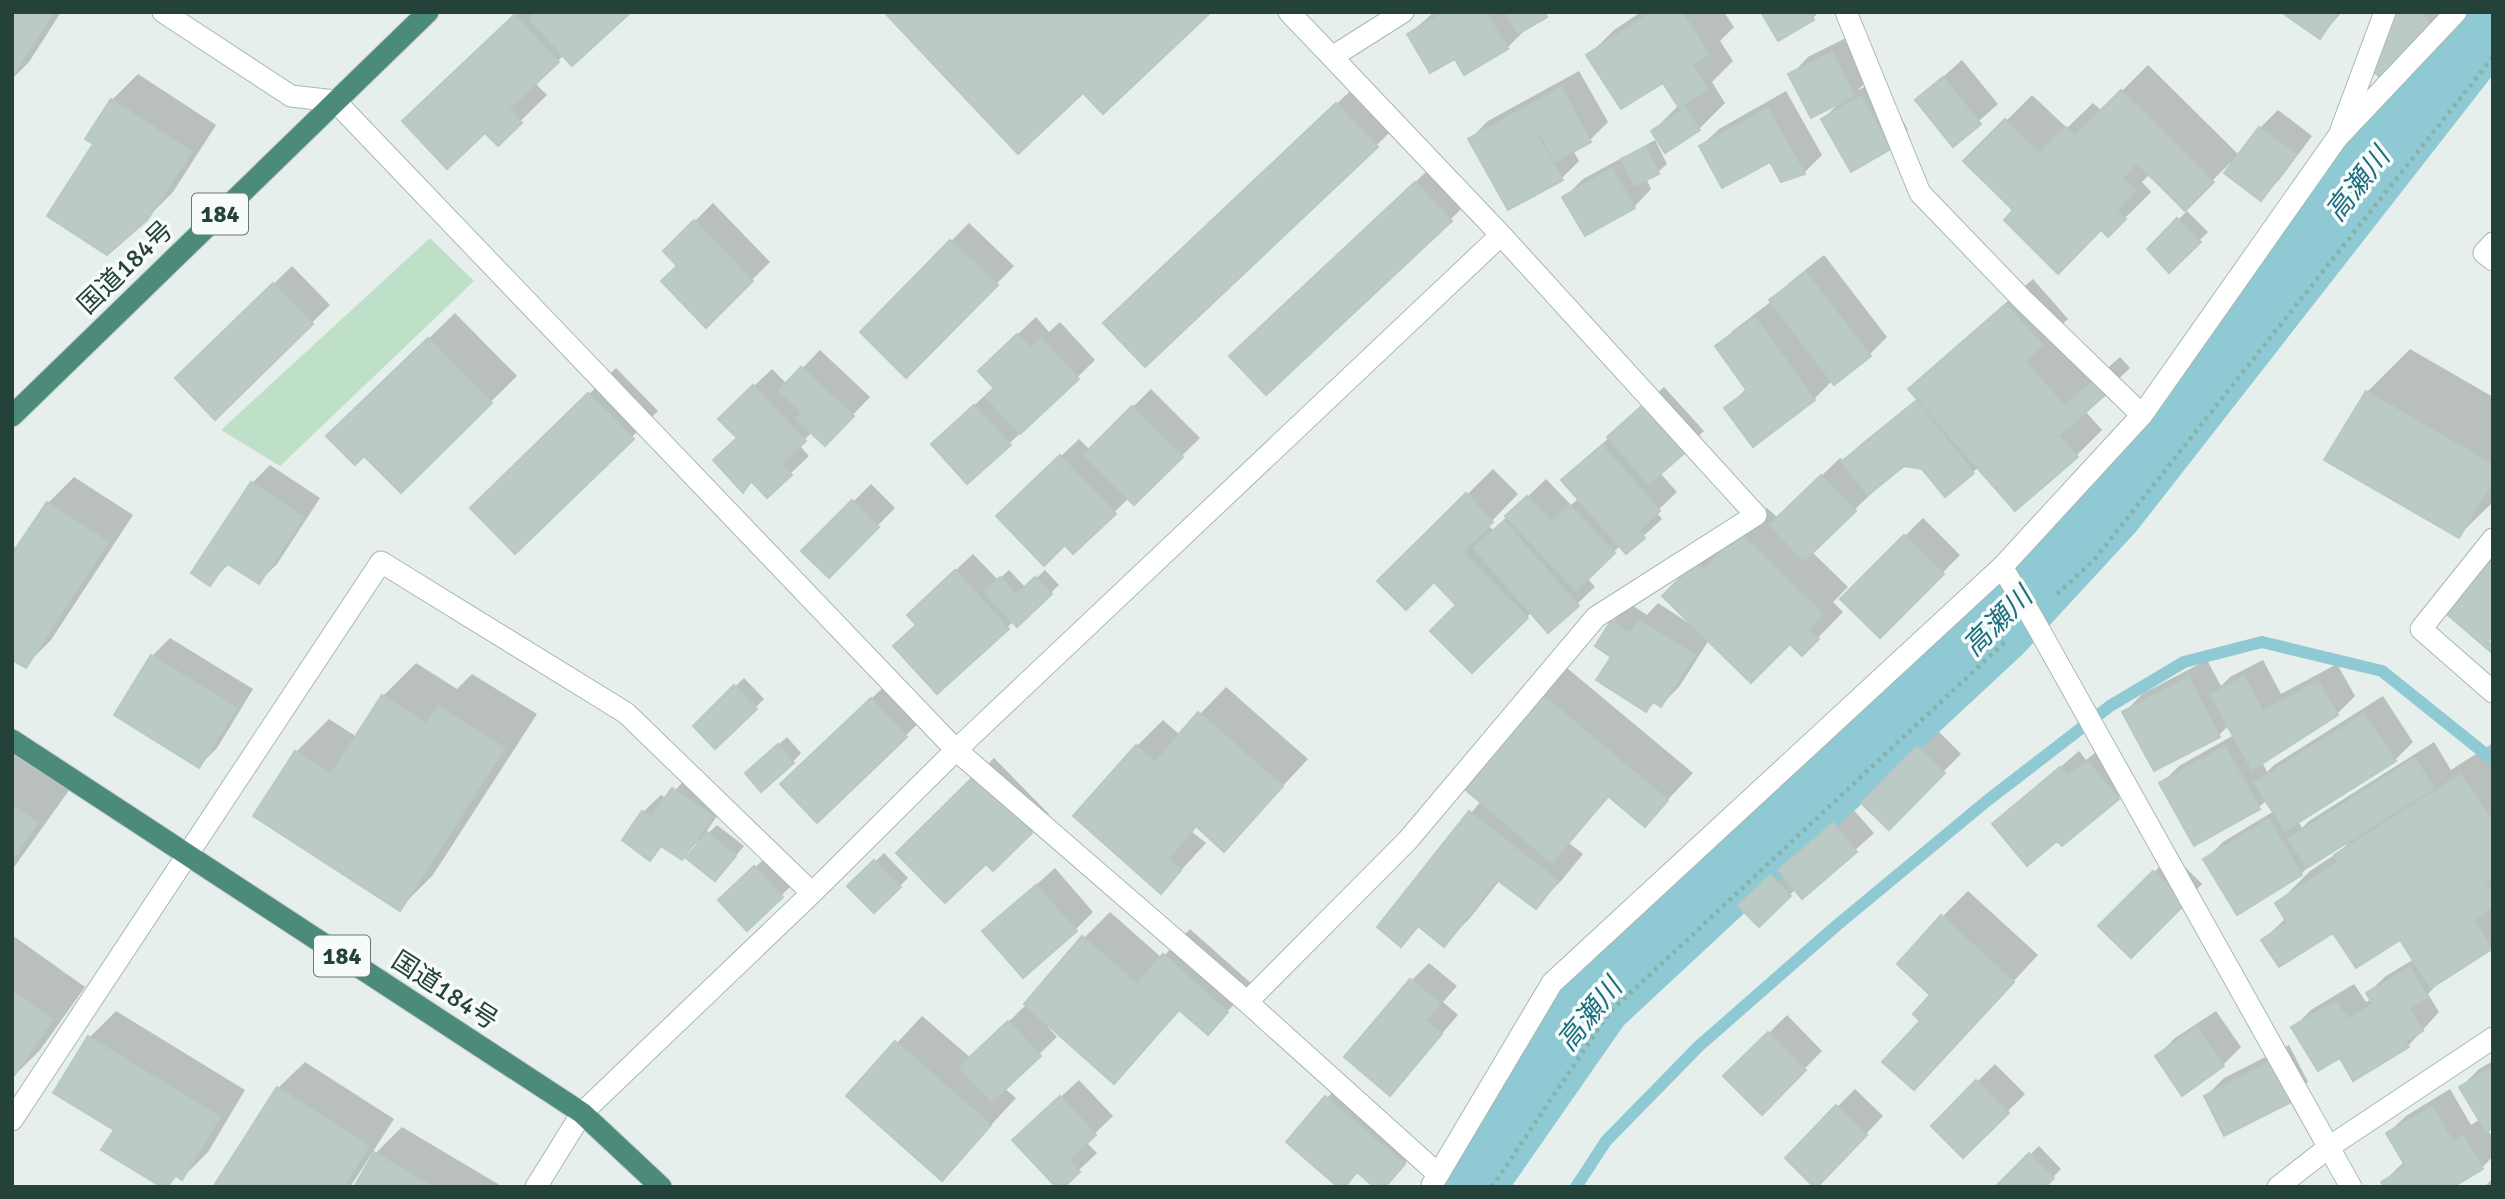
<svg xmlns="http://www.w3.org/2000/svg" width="2505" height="1199" font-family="Signika,'Noto Sans JP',sans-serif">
<rect width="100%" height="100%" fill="#e6efeb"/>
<path fill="#bfe0c8" d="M430,238L474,281L280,466L221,430Z"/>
<path fill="#0003" d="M12,12H61L29,62L12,79Z
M518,12H629L564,55L535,83L547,95L498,143L486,131L430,95Z
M1434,12H1550L1525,30L1507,48L1455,57L1409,34Z
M1641,12H1724L1734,27L1720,41L1733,61L1712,82L1725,103L1699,129L1653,131L1679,105L1663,80L1588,56L1614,30Z
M1763,12H1819L1812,19Z
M2284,12H2342L2320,37Z
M2397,12H2435L2439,16L2381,76Z
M1850,36L1871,77L1857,91L1879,79L1908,130L1890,147L1823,119L1840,102L1791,75L1808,57Z
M1962,60L1998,104L1953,144L1917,100Z
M2148,65L2239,155L2260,128L2278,110L2312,136L2279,180L2261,198L2230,163L2185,208L2150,174L2142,182L2151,192L2108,235L2101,228L2016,210L1966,161L2032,95L2067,128L2093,103L2102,111Z
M1579,71L1608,122L1590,140L1573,150L1579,161L1561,179L1470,139L1488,121Z
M138,74L216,125L173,192L146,219L95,144L112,100Z
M1363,79L1402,120L1376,146L1131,297Z
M1786,91L1822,155L1804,173L1770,159L1701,146L1719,129Z
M1655,140L1667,164L1658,172L1646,178L1651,189L1634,207L1565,197L1583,179Z
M1442,157L1476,194L1450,220L1258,330Z
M713,203L770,262L706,325L679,265L665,251Z
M2187,211L2208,232L2169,270L2149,249Z
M969,223L1014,266L906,376L862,332Z
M1824,255L1887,337L1869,355L1833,380L1814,399L1753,444L1726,408L1747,388L1717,346L1735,329L1772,301L1789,283Z
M292,266L330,305L216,417L177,378Z
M2033,279L2068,319L2051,335L2092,382L2120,357L2130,368L2085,411L2102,430L2076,456L1979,467L1945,495L1923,467L1903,465L1871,490L1873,492L1811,551L1848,587L1833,602L1843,612L1802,654L1790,642L1709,640L1679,687L1661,705L1655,701L1646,710L1613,656L1597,646L1612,622L1630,604L1647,615L1658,603L1690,624L1665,596L1723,538L1731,545L1767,508L1778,518L1840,458L1844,461L1861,444L1918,398L1911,389L1937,363Z
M455,313L517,376L401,490L354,411Z
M1036,317L1049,332L1060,322L1095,360L1010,443L951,427L995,386L998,353Z
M2410,349L2493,397V502L2458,536L2367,392Z
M820,350L870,397L825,444L812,432L799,445L809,456L767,496L753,481L743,490L738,438V401L772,369L787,384Z
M616,368L658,411L515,552L499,482Z
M1664,387L1704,431L1660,473L1677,492L1656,512L1662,519L1626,552L1621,545L1587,578L1595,587L1577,604L1532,612L1472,670L1459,605L1434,580L1380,581L1493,469L1518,494L1488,525L1493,530L1546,479L1571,505L1579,498L1563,480Z
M1151,389L1200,438L1134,503L1129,498L1073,552L1016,499L1079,439L1090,450Z
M270,465L320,498L277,564L259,582L230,563L210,583L252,483Z
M74,477L133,515L51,640L25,666L12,658V550L22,541L48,503Z
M871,484L895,508L829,575L804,551Z
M1923,518L1960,555L1880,636L1842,599Z
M973,554L998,580L1009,570L1026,588L1045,570L1059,585L1017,625L1014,621L937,692L918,624L927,597Z
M170,638L253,689L217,748L199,766L152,656Z
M2207,660L2221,686L2230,677L2263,660L2281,694L2337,664L2355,696L2337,714L2262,762L2267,772L2274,765L2383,696L2413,742L2395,760L2298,821L2302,828L2309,821L2434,742L2451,770L2493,743V945L2444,977L2428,994L2439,1012L2408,1046L2340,1056L2293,1028L2311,1010L2354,984L2366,1002L2372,999L2368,993L2386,976L2414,959L2400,937L2334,930L2263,940L2286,918L2277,904L2310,871L2342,850L2351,839L2312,863L2301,874L2205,860L2223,842L2274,811L2267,800L2259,807L2161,784L2179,766L2234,735L2229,725L2219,735L2155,769L2125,712L2142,694Z
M416,663L457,689L472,674L537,714L433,875L400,908L296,752L329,719L357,737L383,696Z
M1567,668L1693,773L1644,825L1610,796L1569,843L1583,854L1561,881L1535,907L1500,880L1470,918L1444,944L1420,926L1401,944L1379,927L1481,801L1541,694Z
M744,678L764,699L715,747L695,726Z
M889,682L924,718L817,820L800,766Z
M1226,687L1308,759L1224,849L1197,826L1192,832L1206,843L1161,892L1137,746L1163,720L1180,735Z
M1936,729L1961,754L1888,827L1863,803Z
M787,737L801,753L793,762L756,765Z
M2106,744L2135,780L2118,798L2058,838L1995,824L2079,751L2086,760Z
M12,748L70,789L12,870Z
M994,758L1049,814L993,869L986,861L898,853Z
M692,772L729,799L703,836L704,837L717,825L744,846L724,870L699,840L682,858L663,845L650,858L643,812L661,795L667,799Z
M1851,807L1874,833L1803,897L1796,889L1759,924L1741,906L1780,867L1782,869Z
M884,853L908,878L874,911L850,886Z
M2172,854L2202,884L2131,956L2101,926Z
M764,859L790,887L747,929L720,900Z
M1055,868L1093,912L1075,930L985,931Z
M1968,891L2038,955L1914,1088L1923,1020L1933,995L1942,917Z
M1110,912L1162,958L1190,929L1253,985L1207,1032L1181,1009L1114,1081L1050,1025L1048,1027L1057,1037L1004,1088L1016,1098L942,1178L848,1096L922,1016L971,1058L1027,1004L1084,938Z
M12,935L85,987L40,1050L12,1078Z
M1429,963L1457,986L1443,1002L1458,1015L1390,1093L1411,981Z
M116,1011L245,1090L208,1152L182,1178L178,1175L166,1187L116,1130L90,1037Z
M2216,1011L2241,1047L2223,1065L2157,1056L2175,1038Z
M1787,1015L1822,1051L1762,1112L1726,1076Z
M2289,1045L2308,1082L2290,1100L2206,1096L2224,1078Z
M2493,1061V1126L2487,1129L2493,1138V1156L2482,1168L2383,1182L2405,1161L2388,1133L2406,1116L2450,1089L2471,1125L2480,1119L2461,1087L2479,1069Z
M305,1062L394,1119L350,1187H215L278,1088Z
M1995,1064L2025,1094L1963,1156L1933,1126Z
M1344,1079L1422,1145L1383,1187L1359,1171L1343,1187L1288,1142Z
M1079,1080L1113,1116L1086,1142L1097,1153L1061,1187L1033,1123Z
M1855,1089L1883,1116L1834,1168L1787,1158Z
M402,1127L503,1187H356L376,1153Z
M2039,1146L2061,1169L2043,1187H1997Z
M2493,1178V1187H2484Z"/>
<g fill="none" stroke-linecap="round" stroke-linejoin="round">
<path stroke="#8ec9d4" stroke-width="12" d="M1576,1187L1606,1141L1699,1046L1836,926L1988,800L2110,706L2184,662L2262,642L2382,671L2493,760"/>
<path stroke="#8ec9d4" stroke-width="79" d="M1463,1187L1594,999L1996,625L2106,506L2467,44L2493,19"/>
</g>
<path fill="#bbcac4" stroke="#b8c9c2" stroke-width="2" d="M12,12H54L12,76Z
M536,12H631L572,66L529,19Z
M884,12H1211L1103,114L1083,93L1018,154Z
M1444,12H1486L1508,49L1464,75L1455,59L1430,73L1407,34Z
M1505,12H1545L1547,17L1518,34Z
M1652,12H1682L1709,54L1692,65L1708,89L1683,105L1700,130L1665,153L1651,131L1681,111L1663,83L1621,109L1586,55Z
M1761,12H1809L1814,20L1778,41Z
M2281,12H2338L2320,39Z
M2395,12H2419L2432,26L2381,78L2370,69Z
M514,15L559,62L509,109L522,123L498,146L485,133L447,169L402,121Z
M1832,52L1854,96L1811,118L1788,74Z
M1943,77L1981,124L1953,147L1915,100Z
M1561,87L1591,142L1555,162L1540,134L1537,135L1563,180L1508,210L1468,139Z
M2121,90L2214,182L2185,211L2137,163L2123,178L2136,191L2117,210L2126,219L2108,237L2101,230L2058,274L2004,220L2013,210L1963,161L2005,119L2039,153L2066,127L2075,136Z
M1861,96L1891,149L1851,172L1821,119Z
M111,99L192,152L147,220L107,255L47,216L93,144L85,139Z
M1336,103L1378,147L1145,367L1103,323Z
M1768,108L1805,174L1781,182L1770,162L1722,188L1699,146Z
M2259,127L2296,154L2261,201L2224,173Z
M1646,147L1659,174L1634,186L1621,159Z
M1612,168L1635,208L1585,236L1562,197Z
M1415,182L1452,221L1266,395L1229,356Z
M2177,218L2201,242L2169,273L2147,249Z
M694,220L753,281L706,328L661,281L677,266L663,251Z
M950,240L998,285L906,378L860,332Z
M1806,272L1871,356L1834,385L1769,300Z
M273,283L313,324L215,420L175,378Z
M2006,304L2043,346L2025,361L2065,406L2093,381L2105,395L2059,436L2078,457L2015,511L1908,389Z
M1755,317L1815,400L1753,447L1724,408L1747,391L1715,346Z
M1017,334L1030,348L1041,338L1079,379L1020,434L985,397L994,388L978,371Z
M428,338L492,403L401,493L364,456L355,465L326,436Z
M801,367L854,416L825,446L796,419L802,413L778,391Z
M753,385L806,441L782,464L792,475L767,498L751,481L743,493L713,460L737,438L718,419Z
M2366,391L2493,465V480L2459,538L2324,460Z
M588,393L634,439L515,554L470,508Z
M1916,401L1974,473L1945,497L1922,469L1904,466L1868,495L1841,462Z
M1645,403L1688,450L1649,484L1607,437Z
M974,405L1011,445L967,484L931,444Z
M1132,406L1183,457L1134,505L1083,455Z
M1602,445L1660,511L1639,530L1645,538L1626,554L1561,480Z
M1060,455L1116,514L1073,554L1065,545L1044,566L996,516Z
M1821,475L1856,511L1804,561L1769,525Z
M251,482L304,517L259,584L226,563L210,586L191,573Z
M1466,493L1493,522L1463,552L1528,618L1472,673L1430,631L1456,605L1434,582L1406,610L1377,581Z
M1527,496L1552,521L1569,505L1615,553L1576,591L1505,516Z
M852,500L879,527L829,578L801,551Z
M47,502L108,542L26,668L12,660V554Z
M1504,521L1579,606L1548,633L1473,548Z
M1740,533L1823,614L1808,629L1819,639L1802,656L1790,644L1751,683L1662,596L1696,562L1704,570Z
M1904,535L1944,574L1880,638L1840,599Z
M2493,552V635L2484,646L2443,611Z
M955,570L1009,629L937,694L893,646L916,625L907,615Z
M1000,577L1016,595L1035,577L1052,594L1017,627L984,592Z
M1639,620L1695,655L1661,707L1653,702L1646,712L1596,680L1611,657L1595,646L1611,621L1630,633Z
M2493,641V654L2484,646Z
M151,655L237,708L199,768L114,715Z
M2244,676L2263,711L2318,681L2338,715L2252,770L2210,695Z
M2189,677L2220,737L2154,771L2122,712Z
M734,685L757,709L715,749L693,726Z
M1540,693L1668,800L1645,827L1608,796L1552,863L1462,787Z
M382,695L426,723L438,706L505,748L400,911L253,816L295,751L331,774Z
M871,698L907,737L817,823L780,784Z
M1198,712L1283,786L1224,852L1196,826L1168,859L1181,870L1161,894L1073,816L1136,745L1155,762Z
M2364,713L2396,761L2285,831L2254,783Z
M778,744L794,763L761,792L745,773Z
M1917,746L1945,773L1889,830L1861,803Z
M2225,746L2260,809L2194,846L2159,783Z
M2415,758L2434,788L2307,868L2288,839Z
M2087,761L2119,799L2062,846L2057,841L2027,866L1992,824L2060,767L2068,776Z
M2461,774L2493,822V878L2485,883L2493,895V907L2474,920L2492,949L2431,988L2400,940L2356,968L2333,933L2279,967L2261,940L2287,923L2275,903L2338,862L2334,855Z
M975,775L1032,833L993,871L986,864L945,903L896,853Z
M672,788L713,817L682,860L661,846L650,861L622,840L642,811L651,817Z
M12,805L38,823L12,860Z
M1469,811L1558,881L1536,909L1497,880L1444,947L1418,926L1401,947L1377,927Z
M2269,819L2302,875L2237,915L2203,859Z
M1833,823L1857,852L1802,899L1778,870Z
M707,832L736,856L715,881L686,858Z
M874,860L901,887L874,913L847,886Z
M754,866L783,897L747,931L718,900Z
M2153,871L2186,903L2131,958L2098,926Z
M1770,875L1791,896L1759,927L1738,906Z
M1036,885L1077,931L1023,978L982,931Z
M1941,915L2014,982L1914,1090L1882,1062L1920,1021L1913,1014L1930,995L1897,964Z
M1082,936L1137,984L1163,954L1228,1012L1208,1035L1179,1010L1114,1084L1024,1004Z
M2410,967L2428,997L2409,1008L2423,1031L2405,1041L2409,1047L2353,1081L2340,1058L2318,1071L2291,1027L2336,1001L2348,1019L2373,1004L2366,993Z
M1410,979L1440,1004L1426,1021L1442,1034L1390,1096L1344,1057Z
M12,991L53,1020L12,1078Z
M1008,1021L1041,1056L992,1102L959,1067Z
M2197,1027L2224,1066L2182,1096L2155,1056Z
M1768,1032L1806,1070L1762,1115L1723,1076Z
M88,1036L220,1117L182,1180L175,1175L168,1187H162L101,1150L114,1130L53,1093Z
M895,1041L991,1125L942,1181L846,1096Z
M2271,1061L2291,1102L2224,1136L2204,1096Z
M2493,1067V1128L2486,1132L2459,1087Z
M1976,1080L2009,1113L1963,1158L1931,1126Z
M277,1087L369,1146L343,1187H213Z
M1060,1096L1096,1135L1069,1160L1080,1172L1064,1187H1056L1012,1140Z
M1325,1096L1405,1164L1385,1187H1374L1357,1172L1345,1187H1338L1286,1142Z
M1836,1105L1867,1135L1817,1187H1814L1785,1158Z
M2432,1106L2453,1142L2463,1135L2483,1169L2453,1187H2384L2381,1182L2406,1167L2386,1133Z
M374,1152L433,1187H354Z
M2029,1153L2054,1178L2045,1187H1995Z"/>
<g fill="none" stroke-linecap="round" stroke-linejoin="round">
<defs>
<path id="minor" d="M163,12L291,96L335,101L956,750L1247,1002L1438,1174
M1289,12L1332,57
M1846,12L1920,193L2023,300L2142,415
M2341,130L2385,12
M2493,243L2484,253L2493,260
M2493,539L2421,629L2493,692
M2002,567L2032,617L2351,1187
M1247,1002L1408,840L1596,617L1756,515L1501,235
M12,1120L381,562L626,713L812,893
M1432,1185L1552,983L2002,567L2142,415L2337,138L2456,12
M536,1187L582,1113L812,893L956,750L1501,235L1332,57L1403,12
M2278,1187L2329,1147L2493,1038"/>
<path id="trunk" d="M12,416L428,12
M12,740L582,1113L661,1187"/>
</defs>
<use href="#minor" stroke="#a8b8b2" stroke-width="23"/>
<use href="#trunk" stroke="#c2cac8" stroke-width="23"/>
<path stroke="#86b3a5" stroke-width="4.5" stroke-dasharray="3.5 5" stroke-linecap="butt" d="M2057,594L2094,560L2493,57
M1492,1187L1609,1013L2007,640"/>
<use href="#minor" stroke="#fff" stroke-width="21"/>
<use href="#trunk" stroke="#4c8a7c" stroke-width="21"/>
</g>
<g text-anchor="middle" stroke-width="7" stroke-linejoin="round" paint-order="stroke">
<g fill="#f7fbf9" stroke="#637a73" stroke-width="2">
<rect x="192" y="193.5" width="56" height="41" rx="5"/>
<rect x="314" y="935.5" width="56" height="41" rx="5"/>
</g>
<g font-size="24" font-weight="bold" fill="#24423a">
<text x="220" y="222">184</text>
<text x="342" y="964">184</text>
</g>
<g font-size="26" fill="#24423a" stroke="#f7fbf9">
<text transform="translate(125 267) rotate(-44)" y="9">国道184号</text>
<text transform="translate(445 990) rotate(33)" y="9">国道184号</text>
</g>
<g font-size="28" font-style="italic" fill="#1c6f80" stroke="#f7fbf9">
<text transform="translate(2357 184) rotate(-52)" y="10">高瀬川</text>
<text transform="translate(1997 621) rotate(-45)" y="10">高瀬川</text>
<text transform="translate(1589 1014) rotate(-51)" y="10">高瀬川</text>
</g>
</g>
<rect width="2505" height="1199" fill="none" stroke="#24423a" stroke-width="28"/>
</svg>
